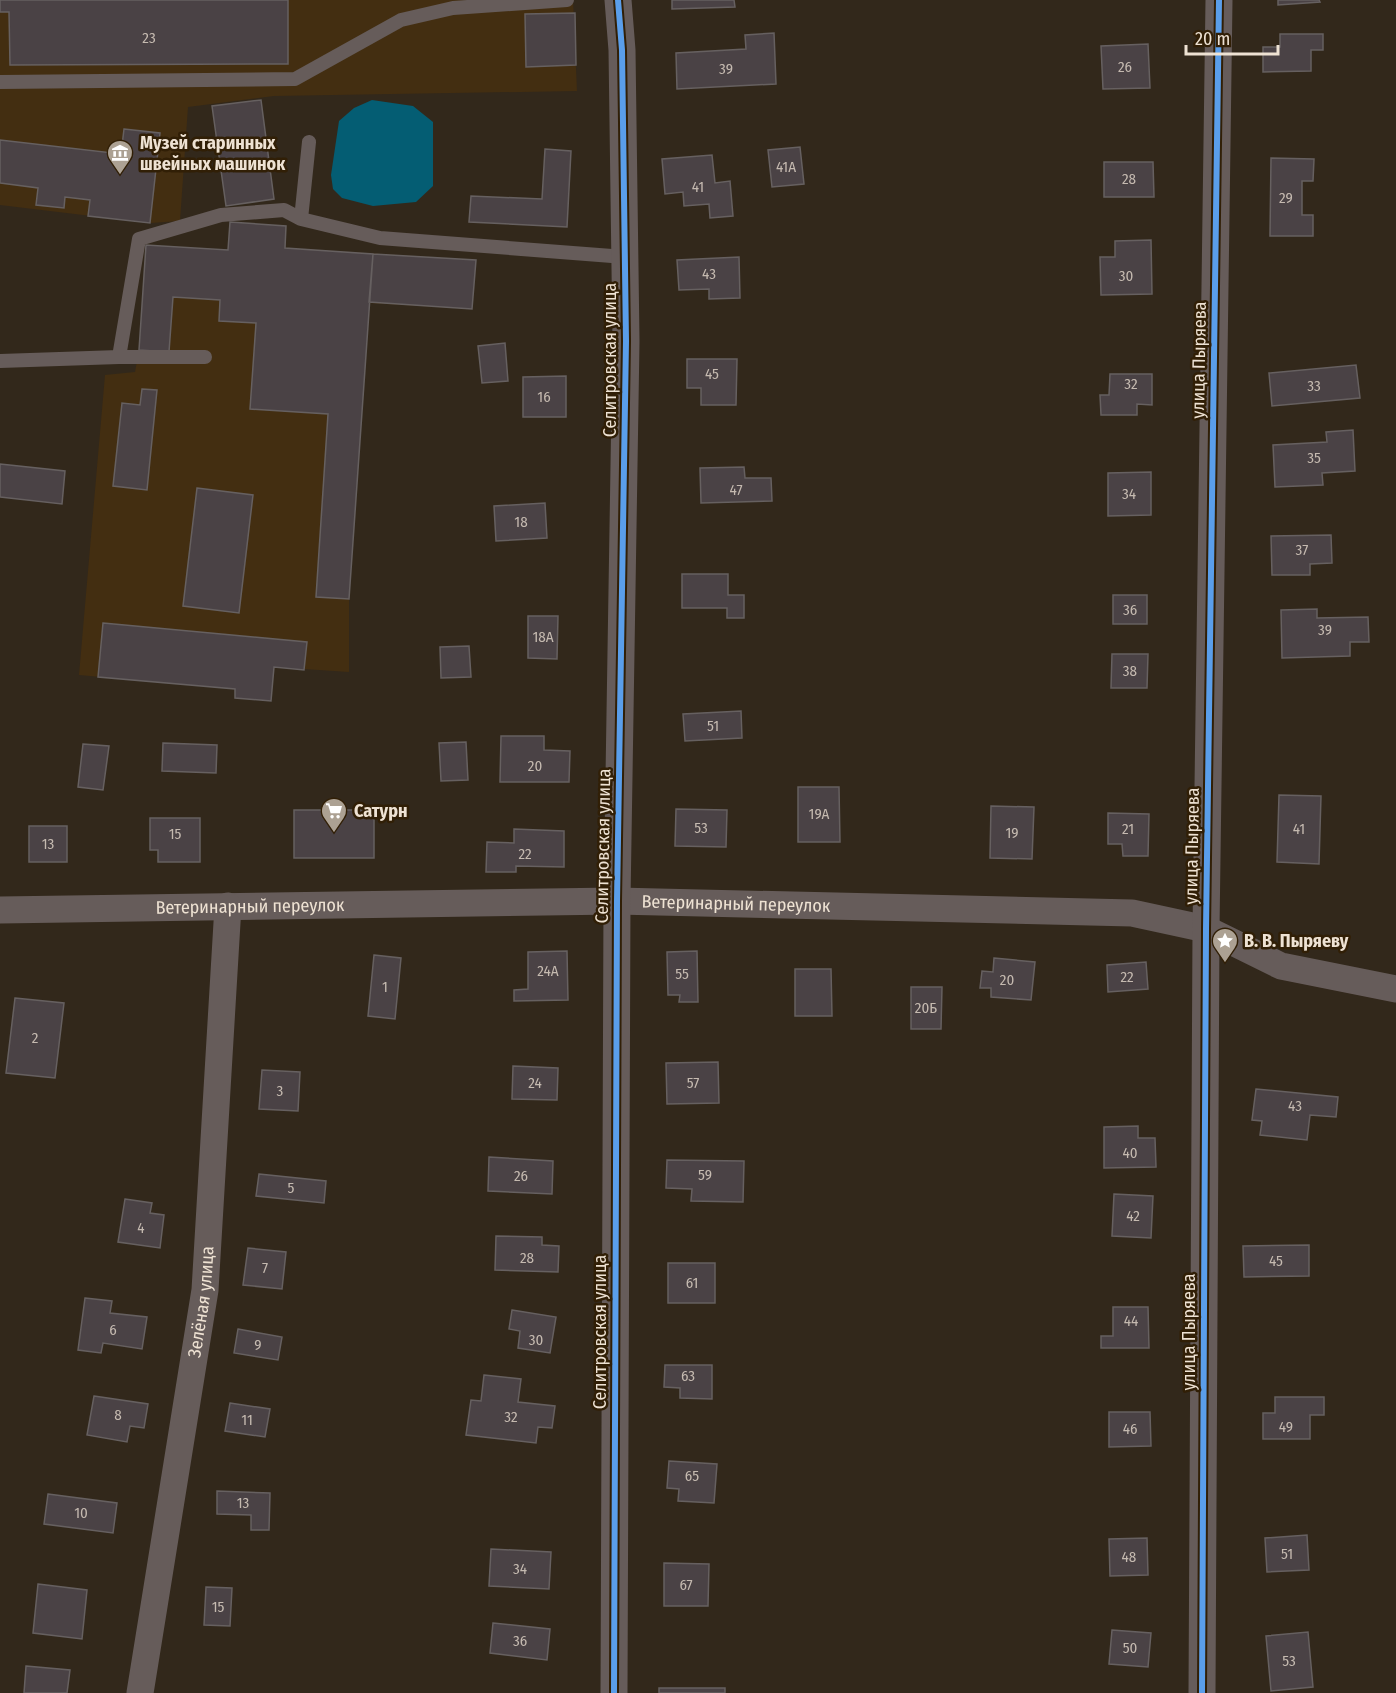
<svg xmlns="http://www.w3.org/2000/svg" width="1396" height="1693" font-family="'Fira Sans Condensed',sans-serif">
<rect width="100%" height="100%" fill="#32281b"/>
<path fill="#432e11" d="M0,0H573L577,91L274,96L188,107L180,221L150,223L0,205Z
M230,222L286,226L285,248L476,260L472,309L369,303L349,599V672L274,667L271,701L235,698V689L79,675L105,375L135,372L139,350L146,245L228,250Z"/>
<path fill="#045d73" d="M372,100L413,106L433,122V186L416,202L373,206L342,198L333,189L331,175L339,121L354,108Z"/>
<path fill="#4a4245" stroke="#666060" stroke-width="1.5" d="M0,0H288V64L10,65L9,12H0Z
M672,0H734L735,7L672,9Z
M1278,0H1319L1320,2L1278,5Z
M575,13L576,65L526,67L525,14Z
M774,33L776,84L677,89L676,53L746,49L745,35Z
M1280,34H1323V50H1311V71L1263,72V47H1280Z
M1148,44L1150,88L1103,89L1101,46Z
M261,100L274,199L226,206L212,106Z
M124,129L160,133L150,223L88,216L90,200L65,197L64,208L36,205L38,188L0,183V140L121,154Z
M800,147L804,184L772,187L768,150Z
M545,149L571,151L567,227L469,222L471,196L542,199Z
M712,155L715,183L730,181L733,216L710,218L709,204L684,206L683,192L665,194L662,159Z
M1271,158L1314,159L1313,181H1302V215H1313V236H1270Z
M1104,162H1153L1154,197H1104Z
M230,222L286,226L285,248L373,254L349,599L316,597L328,414L250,409L256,323L219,321L220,300L173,297L169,352L139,350L146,245L228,250Z
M1151,240L1152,294L1101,295L1100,257H1115V241Z
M373,254L476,260L472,309L369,302Z
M739,257L740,298L709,299V289L679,290L677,260Z
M505,343L508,381L482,383L478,346Z
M687,359H737L736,405H701V388H687Z
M1356,365L1360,398L1272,406L1269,373Z
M1110,374H1152V405L1137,404V415H1101L1100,395H1109Z
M566,376V417H523V377Z
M142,389L157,390L147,490L113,486L122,403L140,405Z
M1353,430L1355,471L1322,473L1323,485L1275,487L1273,445L1327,442L1326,432Z
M0,464L65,471L62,504L0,497Z
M744,467L745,478H771L772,501L701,503L700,468Z
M1151,472V515L1108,516V473Z
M197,488L253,495L239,613L183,606Z
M545,503L547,538L496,541L494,506Z
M1331,535L1332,563L1310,564V575H1272L1271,536Z
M682,574H728V595H744V618H727V608H682Z
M1113,595H1147V624H1113Z
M1317,609V618L1368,617L1369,642H1350V656L1282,658L1281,610Z
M528,616H558L557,659L528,658Z
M103,623L307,642L304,670L274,667L271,701L235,698V689L98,677Z
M469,646L471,677L441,678L440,647Z
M1112,654H1148L1147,688H1111Z
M741,711L742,738L685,741L683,714Z
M501,736H544V750L570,751L569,782H500Z
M466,742L468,780L441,781L439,743Z
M163,743L217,745L216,773L162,771Z
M83,744L109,746L103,790L78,787Z
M798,787H839L840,842H798Z
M1279,795L1321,796L1319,864L1277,862Z
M991,806L1034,807L1032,859L990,858Z
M676,809L727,810L726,847L675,846Z
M294,810H374V858H294Z
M1108,813L1149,814L1148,856H1123L1122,844H1108Z
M150,818H200V862H158V850H150Z
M29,826H67V862H29Z
M514,829L564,831V867L516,866V872H486L487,842L514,843Z
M567,951L568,1000L514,1001V990L528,989V952Z
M697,951L698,1002H679L680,995H668L667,952Z
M374,955L401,958L395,1019L368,1016Z
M994,958L1035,962L1031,1000L991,997V988H980L982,971L993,972Z
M1146,962L1148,989L1108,992L1107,965Z
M795,969H831L832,1016H795Z
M911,987H942L941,1029H911Z
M15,998L64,1003L55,1078L6,1073Z
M718,1062L719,1103L667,1104L666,1063Z
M513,1066L558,1068L557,1100L512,1099Z
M262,1070L300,1072L298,1111L259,1109Z
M1256,1089L1338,1097L1336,1117L1310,1115L1307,1140L1260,1135L1262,1121L1252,1120Z
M1138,1126V1138H1155L1156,1167L1104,1168V1127Z
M489,1157L553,1161L552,1194L488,1191Z
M667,1160L744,1161L743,1202L691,1201L692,1189L666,1188Z
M259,1174L326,1181L324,1203L256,1196Z
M1114,1194L1153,1196L1151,1238L1112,1236Z
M125,1199L152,1203L150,1213L164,1215L160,1248L118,1242Z
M496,1236L542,1237V1245L559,1246L558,1272L495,1270Z
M1309,1245V1276L1244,1277L1243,1246Z
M248,1248L286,1252L282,1289L243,1285Z
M668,1263H715V1303H668Z
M85,1298L112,1301L110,1313L147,1317L142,1349L103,1343L101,1353L78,1350Z
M1113,1307H1148L1149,1348H1101V1336H1113Z
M512,1310L556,1317L550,1353L518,1348L520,1331L509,1329Z
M238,1329L282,1337L278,1360L234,1353Z
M665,1365H712V1399L680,1398V1388L664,1387Z
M484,1375L521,1379L518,1402L555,1406L552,1428L538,1427L536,1443L466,1435L471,1400L481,1401Z
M94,1396L148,1404L144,1428L130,1426L127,1442L87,1435Z
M1275,1397H1324V1415H1310V1439H1263V1413H1275Z
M230,1403L270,1409L265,1437L225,1431Z
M1109,1412H1150L1151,1446L1109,1447Z
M669,1461L717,1464L714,1503L678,1501L679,1489L667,1488Z
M217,1491L270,1493L269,1530H251V1515L217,1514Z
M48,1494L117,1503L113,1533L44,1524Z
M1307,1535L1309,1570L1267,1572L1265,1538Z
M1147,1538L1148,1575L1110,1576L1109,1539Z
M491,1549L551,1552L549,1589L489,1586Z
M664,1563L709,1564L708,1606H664Z
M38,1584L87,1590L82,1639L33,1633Z
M206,1587L232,1588L230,1626L204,1625Z
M493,1623L550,1629L547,1660L490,1653Z
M1112,1630L1151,1633L1148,1667L1109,1664Z
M1308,1632L1313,1687L1271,1691L1266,1636Z
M26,1666L70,1670L67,1693H24Z
M659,1688H725V1693H659Z"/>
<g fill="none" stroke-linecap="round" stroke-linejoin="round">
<path stroke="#665c5a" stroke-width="14" d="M0,82L295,79L401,20L453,8L567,0
M301,219L309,142
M119,357H205
M0,361L119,357L139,239L221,215L284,210L301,219L380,238L625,257"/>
<g stroke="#665c5a" stroke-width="27">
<path id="s1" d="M0,910L617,901L1132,913L1206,929L1281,966L1396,989"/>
<path id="s2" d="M140,1693L205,1290L228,906"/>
<path d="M614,1693L617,901L626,341L622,50L618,0"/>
<path d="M1202,1693L1206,929L1219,0"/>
</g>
<defs>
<path id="cycleway" d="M614,1693L617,901L626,341L622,50L618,0
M1202,1693L1206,929L1219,0"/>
</defs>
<use href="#cycleway" stroke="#311f06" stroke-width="10"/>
<use href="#cycleway" stroke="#5a9eea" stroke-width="6"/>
</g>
<defs>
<symbol id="museum-pin" viewBox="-11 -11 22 30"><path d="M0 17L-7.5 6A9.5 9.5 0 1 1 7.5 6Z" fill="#aca193" stroke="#311f06"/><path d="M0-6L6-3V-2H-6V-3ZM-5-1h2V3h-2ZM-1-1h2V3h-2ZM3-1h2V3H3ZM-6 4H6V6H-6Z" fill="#fff"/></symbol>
<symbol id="supermarket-pin" viewBox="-11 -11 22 30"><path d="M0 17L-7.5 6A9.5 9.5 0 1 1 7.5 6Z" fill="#aca193" stroke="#311f06"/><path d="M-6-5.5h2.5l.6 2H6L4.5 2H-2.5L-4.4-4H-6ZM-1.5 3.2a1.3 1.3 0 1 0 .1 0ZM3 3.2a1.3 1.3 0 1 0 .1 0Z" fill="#fff"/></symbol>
<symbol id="sight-pin" viewBox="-11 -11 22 30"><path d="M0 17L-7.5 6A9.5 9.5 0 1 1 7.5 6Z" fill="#aca193" stroke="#311f06"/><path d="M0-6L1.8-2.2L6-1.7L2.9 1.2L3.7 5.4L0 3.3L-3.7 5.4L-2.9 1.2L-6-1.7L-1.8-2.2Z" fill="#fff"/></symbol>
</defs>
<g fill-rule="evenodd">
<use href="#museum-pin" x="105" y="138" width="30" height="40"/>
<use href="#supermarket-pin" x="319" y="796" width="30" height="40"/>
<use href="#sight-pin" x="1210" y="926" width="30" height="40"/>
</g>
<g text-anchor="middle" stroke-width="5" stroke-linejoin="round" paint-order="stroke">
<g font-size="15" fill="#c5bab0">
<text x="149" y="43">23</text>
<text x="1125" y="72">26</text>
<text x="726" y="74">39</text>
<text x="786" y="172">41А</text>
<text x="1129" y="184">28</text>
<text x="698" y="192">41</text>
<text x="1286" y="203">29</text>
<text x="709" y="279">43</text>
<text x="1126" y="281">30</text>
<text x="712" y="379">45</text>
<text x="1131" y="389">32</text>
<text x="1314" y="391">33</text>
<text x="544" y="402">16</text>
<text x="1314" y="463">35</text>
<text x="736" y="495">47</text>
<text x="1129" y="499">34</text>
<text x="521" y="527">18</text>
<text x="1302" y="555">37</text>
<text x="1130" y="615">36</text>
<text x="1325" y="635">39</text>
<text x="543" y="642">18А</text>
<text x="1130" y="676">38</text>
<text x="713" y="731">51</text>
<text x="535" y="771">20</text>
<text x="819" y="819">19А</text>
<text x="701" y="833">53</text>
<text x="1128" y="834">21</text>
<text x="1299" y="834">41</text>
<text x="1012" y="838">19</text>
<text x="175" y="839">15</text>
<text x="48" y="849">13</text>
<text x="525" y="859">22</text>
<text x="548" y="976">24А</text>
<text x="682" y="979">55</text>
<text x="1127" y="982">22</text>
<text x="1007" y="985">20</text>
<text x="385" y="992">1</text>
<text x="926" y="1013">20Б</text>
<text x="35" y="1043">2</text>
<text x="535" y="1088">24</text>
<text x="693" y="1088">57</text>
<text x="280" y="1096">3</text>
<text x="1295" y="1111">43</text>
<text x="1130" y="1158">40</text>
<text x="705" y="1180">59</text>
<text x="521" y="1181">26</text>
<text x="291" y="1193">5</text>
<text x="1133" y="1221">42</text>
<text x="141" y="1233">4</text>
<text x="527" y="1263">28</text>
<text x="1276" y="1266">45</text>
<text x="265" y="1273">7</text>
<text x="692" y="1288">61</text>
<text x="1131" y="1326">44</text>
<text x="113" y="1335">6</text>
<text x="536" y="1345">30</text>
<text x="258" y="1350">9</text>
<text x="688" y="1381">63</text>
<text x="118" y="1420">8</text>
<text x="511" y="1422">32</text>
<text x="247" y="1425">11</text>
<text x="1286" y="1432">49</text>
<text x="1130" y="1434">46</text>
<text x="692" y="1481">65</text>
<text x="243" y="1508">13</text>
<text x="81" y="1518">10</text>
<text x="1287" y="1559">51</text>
<text x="1129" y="1562">48</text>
<text x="520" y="1574">34</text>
<text x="686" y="1590">67</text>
<text x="218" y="1612">15</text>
<text x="520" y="1646">36</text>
<text x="1130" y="1653">50</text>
<text x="1289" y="1666">53</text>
</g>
<g font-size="18" font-weight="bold" fill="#eee2d3" stroke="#311f06" text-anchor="start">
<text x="140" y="149">Музей старинных<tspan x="140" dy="21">швейных машинок</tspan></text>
<text x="354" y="817">Сатурн</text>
<text x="1244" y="947">В. В. Пыряеву</text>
</g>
<g font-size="18" fill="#eee2d3" stroke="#311f06">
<text transform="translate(610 360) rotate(-90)" y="6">Селитровская улица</text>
<text transform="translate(1199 360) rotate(-89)" y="6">улица Пыряева</text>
<text transform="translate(603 846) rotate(-89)" y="6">Селитровская улица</text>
<text transform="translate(1192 846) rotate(-89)" y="6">улица Пыряева</text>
<text dy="6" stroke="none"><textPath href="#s1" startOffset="736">Ветеринарный переулок</textPath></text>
<text dy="6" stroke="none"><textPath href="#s1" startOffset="250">Ветеринарный переулок</textPath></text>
<text dy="6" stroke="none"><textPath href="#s2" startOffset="396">Зелёная улица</textPath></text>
<text transform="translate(600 1332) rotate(-90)" y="6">Селитровская улица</text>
<text transform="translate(1189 1332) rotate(-90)" y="6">улица Пыряева</text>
</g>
</g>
<path d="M1186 45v9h92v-9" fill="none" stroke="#eee2d3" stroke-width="3"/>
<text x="1195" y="45" font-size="18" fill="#eee2d3" stroke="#311f06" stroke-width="4.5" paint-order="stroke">20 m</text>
</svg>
